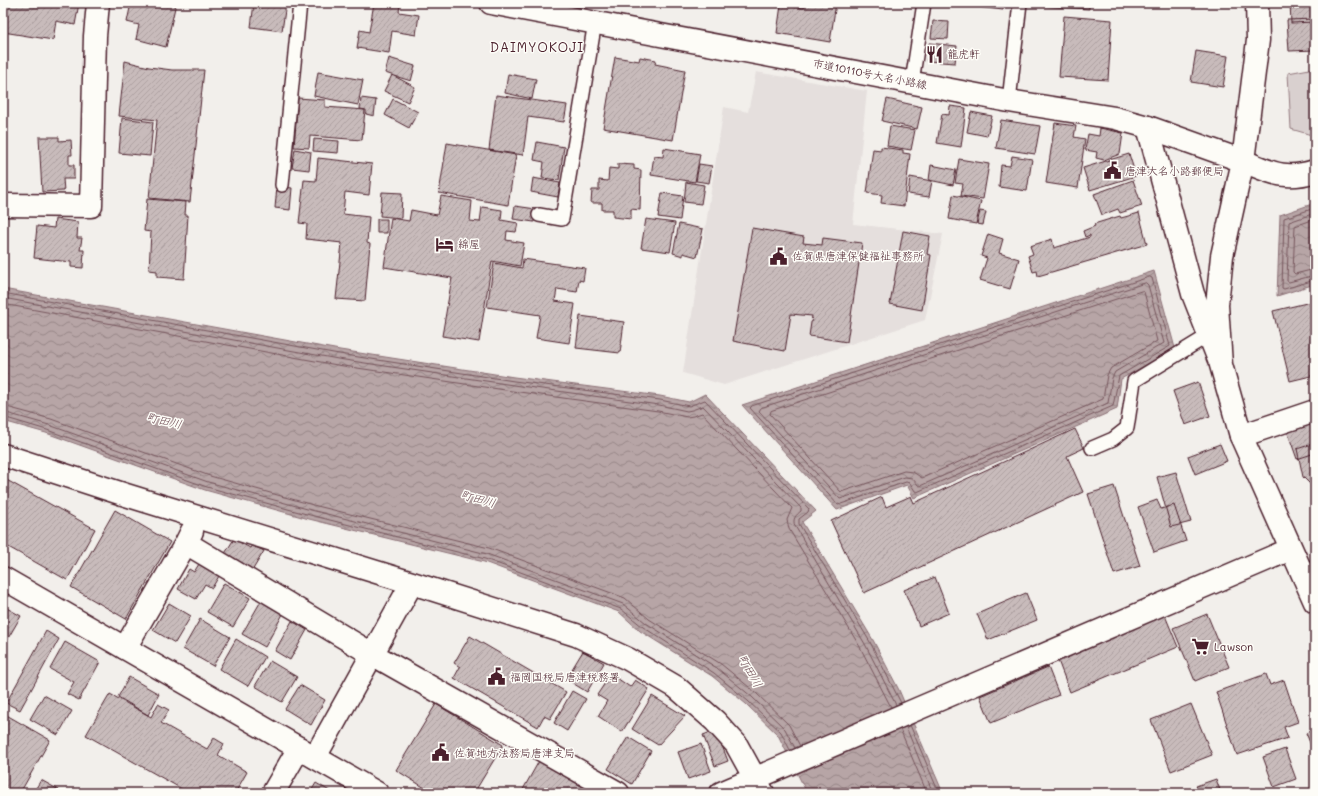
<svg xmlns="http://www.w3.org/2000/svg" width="1318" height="796" font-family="Mali,'Klee One',sans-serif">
<defs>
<pattern id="water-waves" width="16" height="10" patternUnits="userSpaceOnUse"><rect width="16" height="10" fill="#b7a5a6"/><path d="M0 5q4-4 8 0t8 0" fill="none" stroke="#978687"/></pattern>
<pattern id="building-hatch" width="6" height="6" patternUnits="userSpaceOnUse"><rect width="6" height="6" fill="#c8bbbb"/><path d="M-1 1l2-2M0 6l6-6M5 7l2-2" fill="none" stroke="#ada0a1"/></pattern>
</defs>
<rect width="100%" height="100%" fill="#f2efeb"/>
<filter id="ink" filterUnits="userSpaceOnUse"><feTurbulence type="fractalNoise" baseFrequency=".025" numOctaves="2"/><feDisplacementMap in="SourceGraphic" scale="8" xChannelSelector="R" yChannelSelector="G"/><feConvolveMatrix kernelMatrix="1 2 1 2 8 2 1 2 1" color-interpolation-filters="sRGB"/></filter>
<g filter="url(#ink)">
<path fill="#e5dfdd" d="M756,72L867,91L853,224L943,234L925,320L724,385L683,373L724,107L748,112Z"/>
<path fill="#d9d0cf" stroke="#92787d" d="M1315,68V136L1291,129L1288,73Z"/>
<path fill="url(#water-waves)" stroke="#8b6f75" d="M1315,203V284L1277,296L1280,215Z
M1154,271L1175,348L1121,379L1117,409L914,498L907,485L837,510L742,405Z
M3,289L340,350L514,377L660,396L689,402L705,394L816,511L802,522L873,640L899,690L943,793H807L778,735L746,704L712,676L640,631L619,612L484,562L309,519L205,490L46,433L3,421Z"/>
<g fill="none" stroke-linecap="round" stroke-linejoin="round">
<path stroke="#76555c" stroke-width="1" d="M1315,208L1284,218L1282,288L1284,289L1315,280
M1315,213L1289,222L1287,281L1289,282L1315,275
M1315,219L1295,226L1293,272L1295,274L1315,269
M1150,277L1152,278L1170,346L1119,376L1113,406L917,492L915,491L910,483L906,482L838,505L750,408L752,406Z
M1146,283L1148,285L1164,343L1115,372L1112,378L1108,403L920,486L918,485L912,478L905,477L840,499L759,411L761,408Z
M1142,291L1144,292L1157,341L1111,368L1107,375L1103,399L922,478L913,472L904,471L841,492L770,414L771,411Z
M3,293L339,354L514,381L660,400L689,406L705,400L809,509L808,512L799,519V524L870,642L901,703
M3,298L338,359L513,385L659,405L687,411L692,410L703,406L801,508V511C796,515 792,519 795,526L865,644L896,705
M3,304L337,365L512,391L658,411L687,417L693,416L702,413L792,508L787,520L789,529L860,647L891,707
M3,406L51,419L210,476L313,505L489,548L625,598L649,619L721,664L755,692L789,725L800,746
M3,412L49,425L208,482L311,510L487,554L623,604L646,623L717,668L752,697L785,729L795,748
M3,417L47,430L207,487L310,515L485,559L621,609L643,627L714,673L748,701L781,732L790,750
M910,725L939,793
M906,727L933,793
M900,729L927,793"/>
</g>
<path fill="url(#building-hatch)" stroke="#4a1f2b" d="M3,3H79L75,25L56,21L53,40L3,32Z
M131,3H176L166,47L136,39L139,25L127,22Z
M254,3H286L282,31L251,27Z
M374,3H388L400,5L399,12L419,15L416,35L392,31L389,53L357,48L360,30L369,32Z
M618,3H651L650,7Z
M805,3H836L830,42L777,33L781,5L804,8Z
M977,3H1004L1003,10L977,7Z
M1039,3H1089V9L1039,6Z
M1290,3H1315V22L1291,23Z
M1064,16L1112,20L1108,80L1059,77Z
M1315,19V50L1289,51L1287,20Z
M933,21L949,22L948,39L931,38Z
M929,43L957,46L955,63L927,61Z
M1196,51L1228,56L1223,87L1191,82Z
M615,57L639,61L640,57L656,60L655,64L685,70L673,140L603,128Z
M389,58L415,66L411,81L385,73Z
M125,61L149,67L172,70H204L190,202L149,198L157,120L119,116Z
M318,72L363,80L358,105L314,96Z
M508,74L536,79L532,99L505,93Z
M392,75L415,87L408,102L384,91Z
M496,95L567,105L564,122L528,117L523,155L489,150Z
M298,98L325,100V107L365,110L362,140L310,136L309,148L294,147Z
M361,98L376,100L374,116L366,114V110L360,109Z
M393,99L418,112L409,128L385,115Z
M887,99L922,107L917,129L882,121Z
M950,106L966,108L961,147L937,143L942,114L949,115Z
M971,112L992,116L987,136L967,132Z
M122,118L153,122L150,156L119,153Z
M1001,120L1040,126L1035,154L996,148Z
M1055,123L1076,126L1074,137L1085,139L1078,188L1046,183Z
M890,126L915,130L911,150L887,146Z
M1100,128L1123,133L1120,154L1104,160L1096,158L1097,152L1085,150L1088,134L1099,136Z
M39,137H59V141L71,140L72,155H69V165H74V179H63L64,191L42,192Z
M314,139L339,141L338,153L313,151Z
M537,142L564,147L559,180L542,178L544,162L534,160Z
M447,143L516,155L508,205L439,193Z
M881,147L903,150V153L910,154L904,206L881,203L882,195L867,193L873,149L881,150Z
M664,148L700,154L695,182L651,175L654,156L663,157Z
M295,149L311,152L309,170L292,168Z
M1129,154L1136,176L1090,190L1083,168Z
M1012,156L1032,159L1027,191L999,187L1001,165L1010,166Z
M318,158L372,164L369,195L345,192L343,214L369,217L367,243L370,244L365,301L336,299L342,243L306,239L307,224L299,223L304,180L316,181Z
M959,159L989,164L983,199L961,196L963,184L955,183Z
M618,164L634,165V169L641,170L640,210L631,209V219L613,217V210H602V203H591L592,190H599V180L608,181L609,168L618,169Z
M699,164L712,166L709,183L696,181Z
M931,165L956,170L953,185L929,180Z
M910,177L932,181L929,197L908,194Z
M533,178L560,183L558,197L531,192Z
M1133,180L1142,206L1120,213L1118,209L1102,215L1094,194Z
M686,182L704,185L701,204L684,202Z
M277,186L292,188L290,210L275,208Z
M382,192L402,193L401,218L380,216Z
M662,193L683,196L680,220L658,217Z
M953,195L981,201L976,224L949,219Z
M441,196L472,201L470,221L480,222L482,207L502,210L501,220L518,223L516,232L507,231L506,240L524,243L520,266L492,261L479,342L442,336L452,278L384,267L391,218L409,221L411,210L437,215Z
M147,199L186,202L185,215H188L184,279L157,277V271L149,270L151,232L144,231Z
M515,206L536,209L534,222L513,219Z
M980,211L986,212L983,225L977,224Z
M1139,213L1147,244L1038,276L1037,271L1033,272L1028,256L1033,254L1030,246L1052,239L1054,248L1090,237V235L1085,237L1083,231L1095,226L1094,224L1120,216L1121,218Z
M55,219L78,222L77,238H82L80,250H84L83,268L71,267V262L34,258L37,226L54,228Z
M377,219H387V233H377Z
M646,219L675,223L670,252L641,248Z
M679,224L703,229L697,257L683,253V256L673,253Z
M752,228L804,237L803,243L822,245L823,238L862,243L847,342L809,336L812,316L791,314L785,351L733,341Z
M903,231L930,236L927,254L931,255L922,310L890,304Z
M988,234L1003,239L999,253L1019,259L1010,289L980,280L987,258L981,256Z
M523,259L585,268L583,281L579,280L577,292L557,289L555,301L575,304L569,343L536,338L540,315L487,307L494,263L522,268Z
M1315,301V375L1290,381L1273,311Z
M580,316L624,322L620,353L576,348Z
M1198,382L1210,416L1185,425L1173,391Z
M1315,415V453L1297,459L1285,425Z
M1075,429L1084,448L1067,456L1083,492L864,593L831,521L882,497L886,507L911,496L914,503Z
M1315,443V489L1303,477L1297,449Z
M1220,444L1227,461L1195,474L1188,456Z
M1176,472L1191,522L1171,527L1157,477Z
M3,478L95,529L67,580L3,544Z
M1114,486L1140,566L1114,574L1088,494Z
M1157,500L1161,509L1174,505L1186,541L1154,552L1138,507Z
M115,510L170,542L126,619L71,587Z
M234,539L250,548L252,545L264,551L252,571L224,555Z
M199,564L219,576L212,588L205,584L196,599L178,589L189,569L194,572Z
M935,577L949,613L919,626L904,590Z
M224,583L250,598L233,627L207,612Z
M1026,593L1037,620L988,640L977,614Z
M261,601L283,614L265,647L242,634Z
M169,603L191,616L175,643L153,630Z
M3,606L21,616L3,647Z
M1164,613L1178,647L1070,692L1057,658Z
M1207,614L1229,667L1195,681L1173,628Z
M200,619L230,637L213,666L183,649Z
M292,621L307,630L290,660L275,651Z
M46,631L59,639L20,710L6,703Z
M470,636L566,692L550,719L544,716L538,727L454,678L460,667L454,663Z
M236,639L265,657L248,686L219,669Z
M65,642L100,662L79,700L67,694L74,682L50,669Z
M583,651L604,663L587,692L566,679Z
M270,661L297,677L282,702L255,686Z
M1048,667L1059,695L991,723L980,696Z
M611,674L630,687L635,680L649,689L622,732L598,716L607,701L597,695Z
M1266,674L1270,685L1284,680L1298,722L1284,727L1288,738L1237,755L1216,692Z
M129,677L159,694L148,715L118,697Z
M300,685L325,700L311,725L285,709Z
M572,691L586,699L567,731L554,723Z
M110,694L151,717L158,704L169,710L161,723L207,749L214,738L224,744L218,755L247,772L235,793H189L86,735Z
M44,695L72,711L58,735L30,719Z
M652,696L685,716L658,745L632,729Z
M436,704L503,745L474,793H433L396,770Z
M1191,704L1212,755L1171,771L1151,720Z
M3,713L50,740L20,793H3Z
M1315,729V755L1306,733Z
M711,732L721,743L728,761L715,766L703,735Z
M628,737L651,751L632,784L608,769Z
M701,744L711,771L688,779L678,752Z
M1285,749L1296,779L1274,787L1263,757Z
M539,761L592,792L591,793H521Z
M1216,779L1221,793H1199L1196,786Z
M41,780L59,790L58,793H33Z
M316,783L333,793H310Z"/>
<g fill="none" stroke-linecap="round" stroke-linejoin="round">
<defs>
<path id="service" d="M912,82L924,3
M1009,101L1020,3
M282,185L300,3
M539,215L562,219L595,22
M1092,448L1113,439L1127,428L1134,381L1209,335"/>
<path id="minor" d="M1148,127L1193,294L1219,360
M1243,161C1271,172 1284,181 1315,171
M3,205L91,206L95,36L98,3
M1241,436L1315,411
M3,455L126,495L412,583L576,635L628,659L676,687L715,721L736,744L763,793
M186,543L372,654L618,793
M125,648L186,543L192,531
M315,757L412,583
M273,793L299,748"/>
<path id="tertiary" d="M491,3L1009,101L1115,118L1148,127L1243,161
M1257,3L1258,40L1243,161L1222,256L1217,305L1221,365L1241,436L1315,602
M3,578L377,793
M721,793L1291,549"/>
</defs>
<use href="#service" stroke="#4a1f2b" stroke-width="16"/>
<use href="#minor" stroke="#4a1f2b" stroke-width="25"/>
<use href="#tertiary" stroke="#4a1f2b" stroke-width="25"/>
<use href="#service" stroke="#fdfcf7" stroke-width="13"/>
<use href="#minor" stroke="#fdfcf7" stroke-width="22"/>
<use href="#tertiary" stroke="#fdfcf7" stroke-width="22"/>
</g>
</g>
<defs>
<symbol id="restaurant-bare" viewBox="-9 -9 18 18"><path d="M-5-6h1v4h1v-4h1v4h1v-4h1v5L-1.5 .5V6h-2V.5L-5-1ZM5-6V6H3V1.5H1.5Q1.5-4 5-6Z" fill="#4a1f2b" stroke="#fdfcf7" stroke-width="2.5" paint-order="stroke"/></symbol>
<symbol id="civic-bare" viewBox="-9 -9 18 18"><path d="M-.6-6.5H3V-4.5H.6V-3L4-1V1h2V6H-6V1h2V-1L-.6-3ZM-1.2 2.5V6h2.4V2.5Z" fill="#4a1f2b" stroke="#fdfcf7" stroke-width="2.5" paint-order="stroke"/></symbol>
<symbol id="hotel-bare" viewBox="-9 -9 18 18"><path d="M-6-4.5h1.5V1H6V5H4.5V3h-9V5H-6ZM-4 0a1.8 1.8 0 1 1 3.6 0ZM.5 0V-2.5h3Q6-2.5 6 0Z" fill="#4a1f2b" stroke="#fdfcf7" stroke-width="2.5" paint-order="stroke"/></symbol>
<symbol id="supermarket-bare" viewBox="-9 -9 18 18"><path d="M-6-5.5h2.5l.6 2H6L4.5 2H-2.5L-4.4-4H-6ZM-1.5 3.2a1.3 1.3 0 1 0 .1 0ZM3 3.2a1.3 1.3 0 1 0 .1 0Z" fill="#4a1f2b" stroke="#fdfcf7" stroke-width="2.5" paint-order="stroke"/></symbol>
</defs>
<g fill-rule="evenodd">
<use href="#restaurant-bare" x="922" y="42" width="25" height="25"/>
<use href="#civic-bare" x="1100" y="158" width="25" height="25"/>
<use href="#hotel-bare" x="432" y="232" width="25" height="25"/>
<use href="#civic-bare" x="766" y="244" width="25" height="25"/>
<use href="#supermarket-bare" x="1188" y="634" width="25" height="25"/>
<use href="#civic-bare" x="484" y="664" width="25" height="25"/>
<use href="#civic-bare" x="428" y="740" width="25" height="25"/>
</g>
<g text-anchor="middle" stroke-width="3" stroke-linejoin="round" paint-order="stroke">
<g font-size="11" fill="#4a1f2b" stroke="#fdfcf7" text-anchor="start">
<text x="947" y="58">龍虎軒</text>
<text x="1125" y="175">唐津大名小路郵便局</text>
<text x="458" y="248">綿屋</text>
<text x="792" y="260">佐賀県唐津保健福祉事務所</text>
<text x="1214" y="651">Lawson</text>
<text x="510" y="681">福岡国税局唐津税務署</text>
<text x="454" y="757">佐賀地方法務局唐津支局</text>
</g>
<g font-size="11" fill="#4a1f2b" stroke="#fdfcf7">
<text transform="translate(870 74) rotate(11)" y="4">市道10110号大名小路線</text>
</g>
<g font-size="12" font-style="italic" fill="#704e56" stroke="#fdfcf7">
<text transform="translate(164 421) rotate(13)" y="4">町田川</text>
<text transform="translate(478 499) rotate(15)" y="4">町田川</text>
<text transform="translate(750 671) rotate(60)" y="4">町田川</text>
</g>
<g font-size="13" letter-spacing="1" fill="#4a1f2b" stroke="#fdfcf7">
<text x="537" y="52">DAIMYOKOJI</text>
</g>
</g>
<rect width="1318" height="796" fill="none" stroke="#fdfcf7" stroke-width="16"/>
<rect x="8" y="8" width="1302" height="780" fill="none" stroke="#4a1f2b" stroke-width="1.5" filter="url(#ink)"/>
</svg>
